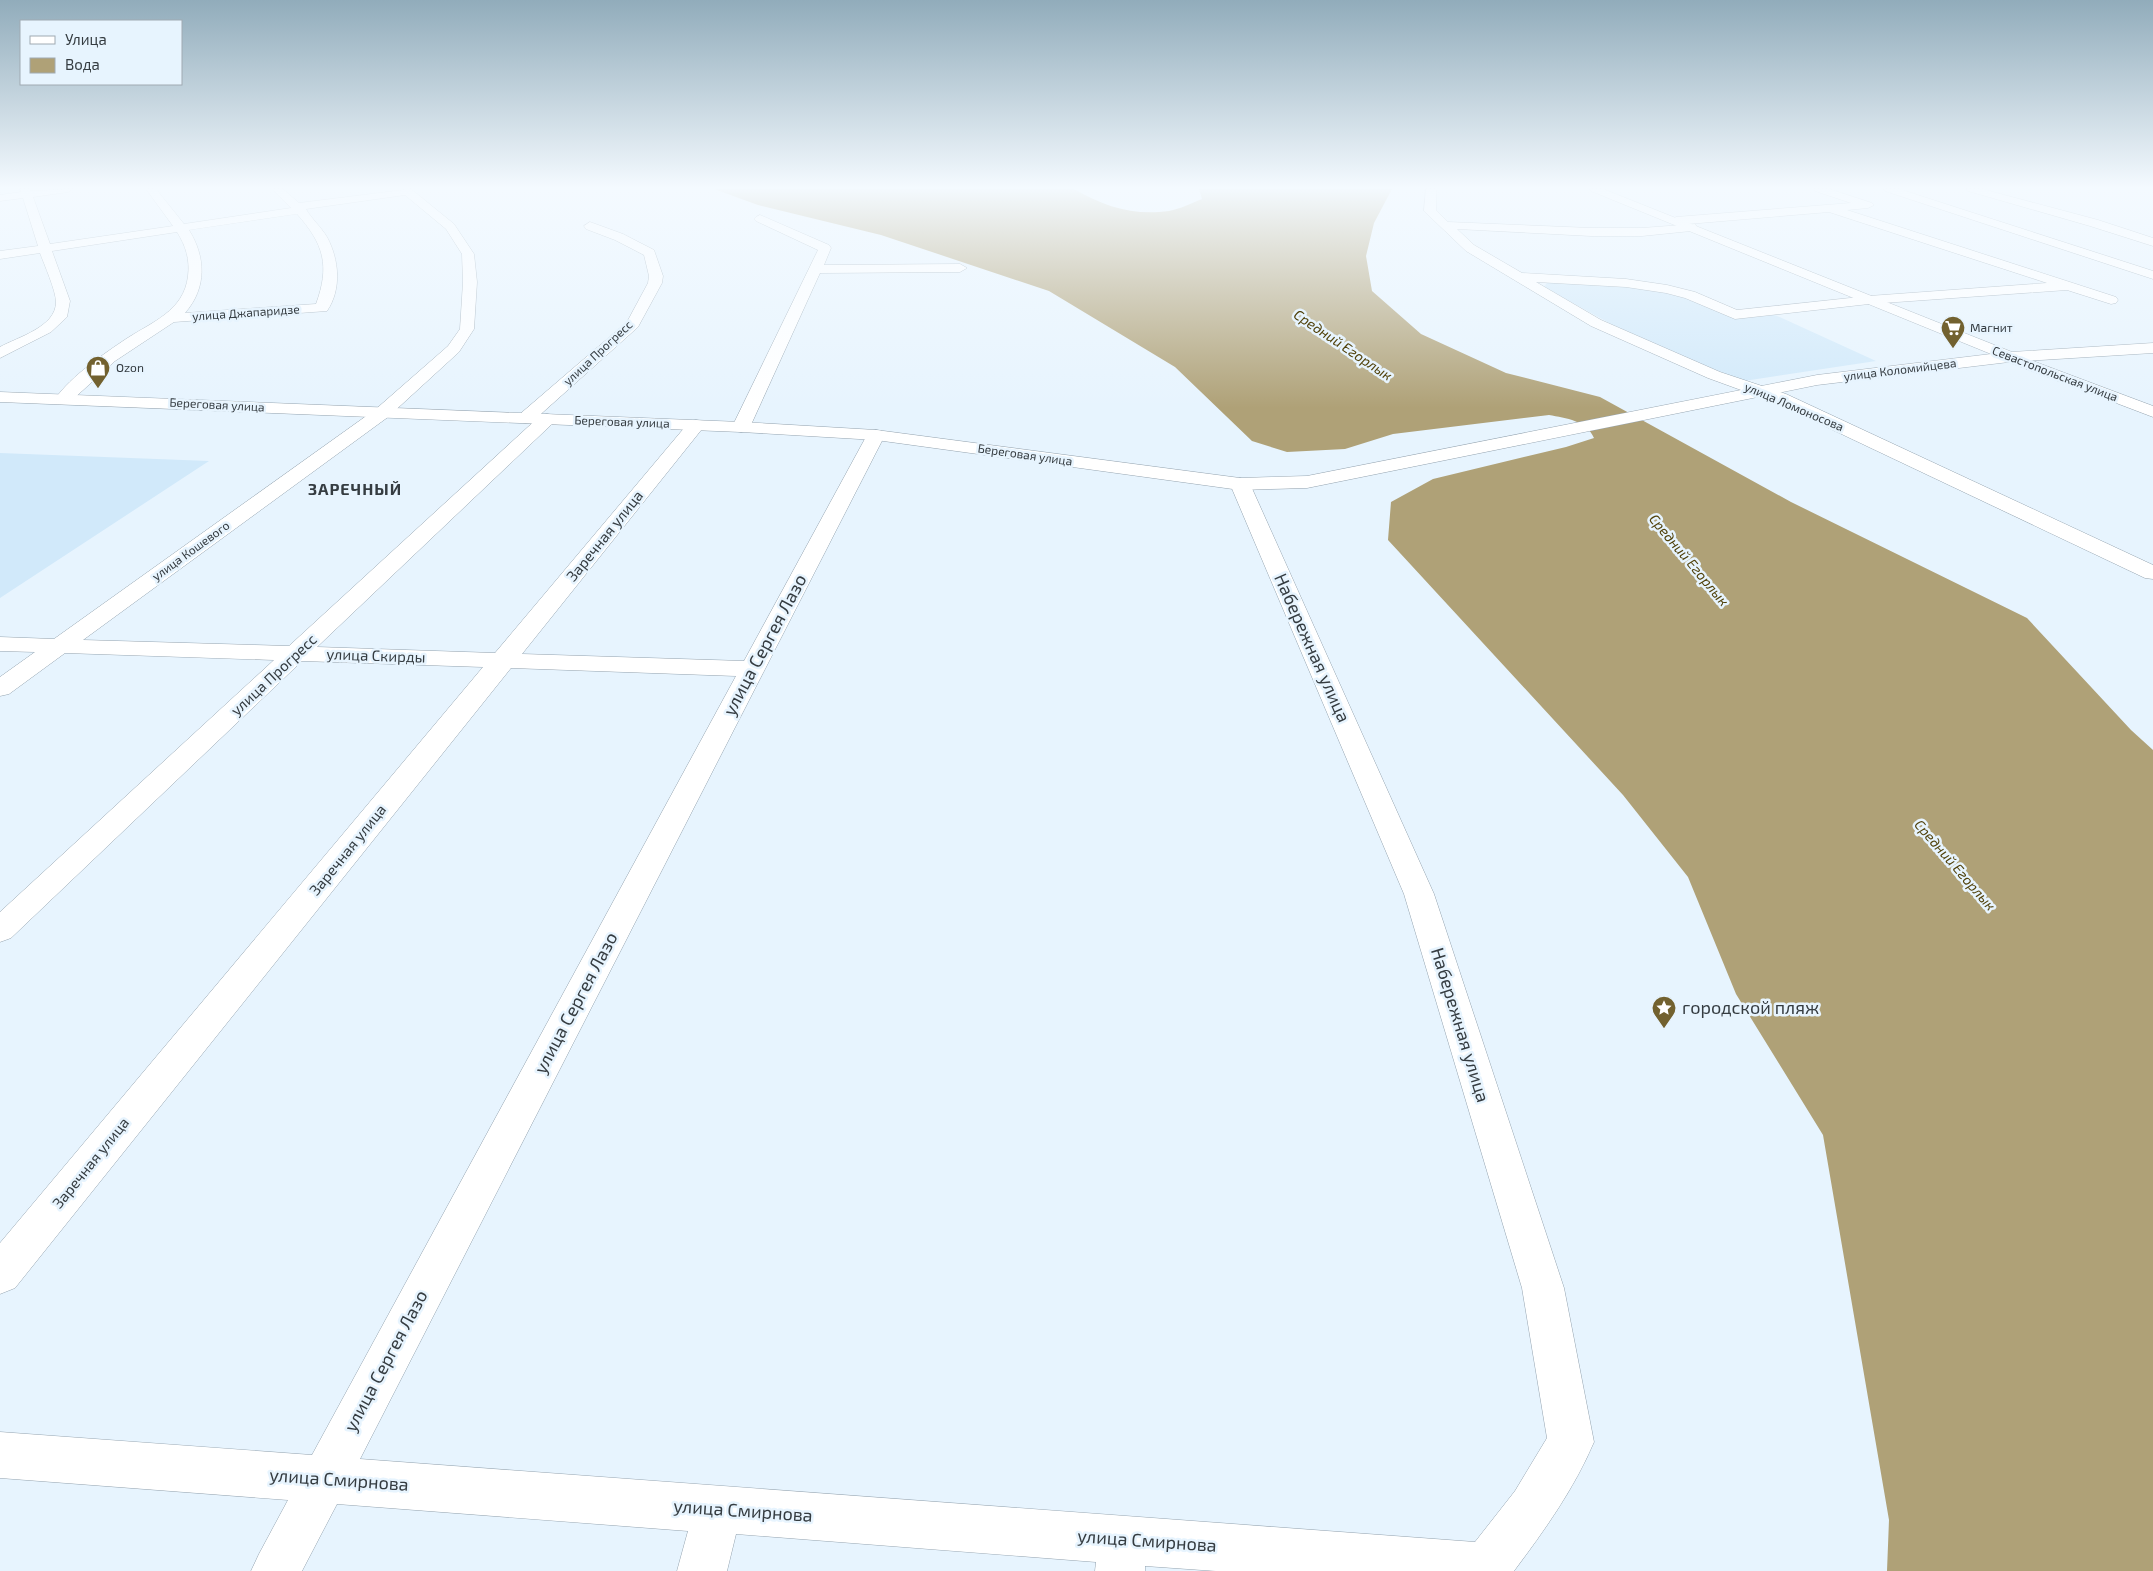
<svg xmlns="http://www.w3.org/2000/svg" width="2153" height="1571" font-family="'Exo 2',sans-serif">
<rect width="100%" height="100%" fill="#e7f4fe"/>
<path fill="#d1e9fa" d="M1549,280L1644,287L1682,295L1736,319L1775,315L1876,361L1744,381L1640,340L1544,287Z
M0,453L209,461L0,598Z"/>
<path fill="#afa177" d="M714,189H1074C1105,207 1134,216 1169,211C1180,209 1192,203 1202,199L1199,189H1392L1374,223L1366,256L1372,291L1421,334L1506,373L1600,397L1791,502L2027,618L2131,730L2153,750V1571H1887L1889,1520L1823,1135L1736,994L1688,877L1623,795L1388,540L1391,502L1433,479L1566,447L1594,438C1587,421 1566,418 1549,415L1393,434L1345,449L1287,452L1252,441L1175,367L1049,291L881,235L758,205Z"/>
<g fill="none" stroke-linecap="round" stroke-linejoin="round">
<defs>
<path id="minor" d="M20,189H30L31,191L73,189L68,192L33,197L50,244L173,226L146,189H156L184,224L291,208L272,189H283L299,203L411,189L454,224L474,254L477,282L474,329L459,352L388,417L83,640L289,646L541,415L547,414L553,415L556,419L553,423L317,647L495,653L690,421L696,420L702,421L705,425L702,429L522,654L744,661L867,435L870,431L876,430L882,431L885,435L360,1459L1475,1542L1515,1491L1547,1438L1522,1288L1404,894L1230,484L1233,480L1240,478L1247,480L1250,484L1434,894L1564,1288L1594,1442C1574,1489 1544,1531 1514,1571H1216L1145,1566V1571H1095L1096,1562L736,1534L727,1571H677L688,1531L337,1504L302,1571H251L259,1554L288,1500L0,1478V1432L312,1455L736,676L511,668L15,1288L0,1294V1243L483,667L302,661L11,938L0,942V912L274,660L65,653L9,694L0,696V677L35,652L0,651V637L54,639L376,409L448,346L460,329L463,282L462,254L446,229L405,195L306,209C311,218 321,227 327,237C339,259 342,289 327,311L174,322L115,361L70,402H58L56,398C70,377 105,353 126,339C152,322 184,311 188,276C190,260 186,246 177,232L52,251L70,301L67,317L51,332L0,358V347C18,337 56,327 56,302C56,291 44,264 40,253L0,259V251L38,246L23,198L0,201V195L21,192ZM297,214C324,244 330,266 316,304L185,313C207,288 206,257 189,230Z
M1426,189H1436V210L1448,222L1591,228H1642L1695,224L1697,227L1695,230L1691,231L1642,236H1591L1457,229L1474,245L1522,273L1626,279L1667,285L1695,292L1737,310L1869,296L2047,283L1829,212L1676,225L1670,221L1676,217L1851,203L1815,191L1814,189H1829L1872,203L1874,205L1868,208L1847,210L2116,297L2118,300L2116,303L2111,304L2067,290L1869,304L1735,319L1685,298L1666,293L1626,287L1536,282L1601,320L1720,372L1786,394L2153,565V579L2145,578L1774,402L1708,378L1591,326L1466,251L1424,211Z
M1884,189H1899L2153,271V279L1885,191Z
M1967,189H1982L2098,220L2153,238V246L2090,226L1968,191Z
M760,215L829,245L831,248L824,265L960,264L967,268L960,272L820,273L750,427L747,431L741,432L735,431L732,427L818,250L756,221L754,219L756,217Z
M590,222L623,234L654,250L663,276L662,283L638,327L532,422L526,423L520,422L517,418L520,414L627,322L648,283L649,276L644,255L615,240L586,229L584,226Z
M2009,352L2153,406V417L2003,360L2001,357L2003,354Z"/>
<path id="major" d="M1590,189H1603L2012,352L2153,343V353L2009,362L1817,385L1307,488L1240,490L876,440L741,432L0,402V392L741,422L876,430L1240,478L1307,476L1817,375L1991,354L1591,191Z"/>
</defs>
<use href="#minor" stroke="#94a3af" stroke-width="1"/>
<use href="#major" stroke="#94a3af" stroke-width="1"/>
<use href="#minor" fill="#fff" fill-rule="evenodd"/>
<use href="#major" fill="#fff" fill-rule="evenodd"/>
</g>
<linearGradient id="sky" x2="0" y2="1"><stop stop-color="#91acbb"/><stop offset="0.46" stop-color="#f4faff"/><stop offset="1" stop-color="#f4faff" stop-opacity="0"/></linearGradient>
<rect width="2153" height="408" fill="url(#sky)"/>
<defs>
<symbol id="supermarket-pin" viewBox="-11 -11 22 30"><path d="M0 17L-7.5 6A9.5 9.5 0 1 1 7.5 6Z" fill="#72612f" stroke="#e7f4fe"/><path d="M-6-5.5h2.5l.6 2H6L4.5 2H-2.5L-4.4-4H-6ZM-1.5 3.2a1.3 1.3 0 1 0 .1 0ZM3 3.2a1.3 1.3 0 1 0 .1 0Z" fill="#fff"/></symbol>
<symbol id="shop-pin" viewBox="-11 -11 22 30"><path d="M0 17L-7.5 6A9.5 9.5 0 1 1 7.5 6Z" fill="#72612f" stroke="#e7f4fe"/><path d="M-5-2.5h2.3a2.7 3.5 0 0 1 5.4 0H5L5.5 6h-11ZM-1.5-2.5h3a1.5 2.3 0 0 0-3 0Z" fill="#fff"/></symbol>
<symbol id="sight-pin" viewBox="-11 -11 22 30"><path d="M0 17L-7.5 6A9.5 9.5 0 1 1 7.5 6Z" fill="#72612f" stroke="#e7f4fe"/><path d="M0-6L1.8-2.2L6-1.7L2.9 1.2L3.7 5.4L0 3.3L-3.7 5.4L-2.9 1.2L-6-1.7L-1.8-2.2Z" fill="#fff"/></symbol>
</defs>
<g fill-rule="evenodd">
<use href="#supermarket-pin" x="1939" y="314" width="28" height="38"/>
<use href="#shop-pin" x="84" y="354" width="28" height="38"/>
<use href="#sight-pin" x="1650" y="994" width="28" height="38"/>
</g>
<g text-anchor="middle" stroke-width="5" stroke-linejoin="round" paint-order="stroke">
<g font-size="12" fill="#353c41" stroke="#e7f4fe">
<text transform="translate(246 313) rotate(-4)" y="4">улица Джапаридзе</text>
<text transform="translate(598 353) rotate(-43)" y="4">улица Прогресс</text>
<text transform="translate(1900 370) rotate(-7)" y="4">улица Коломийцева</text>
<text transform="translate(2055 374) rotate(21)" y="4">Севастопольская улица</text>
<text transform="translate(217 405) rotate(3)" y="4">Береговая улица</text>
<text transform="translate(1794 407) rotate(23)" y="4">улица Ломоносова</text>
<text transform="translate(622 422) rotate(2)" y="4">Береговая улица</text>
<text transform="translate(1025 455) rotate(8)" y="4">Береговая улица</text>
<text transform="translate(191 551) rotate(-36)" y="4">улица Кошевого</text>
</g>
<g font-size="12" fill="#353c41" stroke="#e7f4fe" text-anchor="start">
<text x="1970" y="332">Магнит</text>
<text x="116" y="372">Ozon</text>
</g>
<g font-size="14" font-style="italic" fill="#50410a" stroke="#e7f4fe">
<text transform="translate(1343 345) rotate(34)" y="5">Средний Егорлык</text>
<text transform="translate(1689 560) rotate(50)" y="5">Средний Егорлык</text>
<text transform="translate(1955 865) rotate(49)" y="5">Средний Егорлык</text>
</g>
<g font-size="15" fill="#353c41" stroke="#e7f4fe">
<text transform="translate(605 536) rotate(-51)" y="5">Заречная улица</text>
<text transform="translate(376 656) rotate(2)" y="5">улица Скирды</text>
<text transform="translate(274 675) rotate(-43)" y="5">улица Прогресс</text>
<text transform="translate(348 850) rotate(-51)" y="5">Заречная улица</text>
<text transform="translate(91 1163) rotate(-51)" y="5">Заречная улица</text>
</g>
<g font-size="16" font-weight="bold" letter-spacing="1" fill="#353c41" stroke="#e7f4fe">
<text x="355" y="495">ЗАРЕЧНЫЙ</text>
</g>
<g font-size="18" fill="#353c41" stroke="#e7f4fe">
<text transform="translate(765 645) rotate(-62)" y="6">улица Сергея Лазо</text>
<text transform="translate(1312 648) rotate(66)" y="6">Набережная улица</text>
<text transform="translate(576 1003) rotate(-62)" y="6">улица Сергея Лазо</text>
<text transform="translate(1460 1025) rotate(73)" y="6">Набережная улица</text>
<text transform="translate(386 1361) rotate(-62)" y="6">улица Сергея Лазо</text>
<text transform="translate(339 1480) rotate(4)" y="6">улица Смирнова</text>
<text transform="translate(743 1511) rotate(4)" y="6">улица Смирнова</text>
<text transform="translate(1147 1541) rotate(4)" y="6">улица Смирнова</text>
</g>
<g font-size="18" fill="#353c41" stroke="#e7f4fe" text-anchor="start">
<text x="1682" y="1014">городской пляж</text>
</g>
</g>
<rect x="20" y="20" width="162" height="65" fill="#e7f4fe" stroke="#a0aab2"/>
<rect x="30" y="36" width="25" height="8" fill="#ffffff" stroke="#a0aab2"/>
<text x="65" y="45" font-size="15" fill="#353c41">Улица</text>
<rect x="30" y="58" width="25" height="15" fill="#afa177" stroke="#a0aab2"/>
<text x="65" y="70" font-size="15" fill="#353c41">Вода</text>
</svg>
